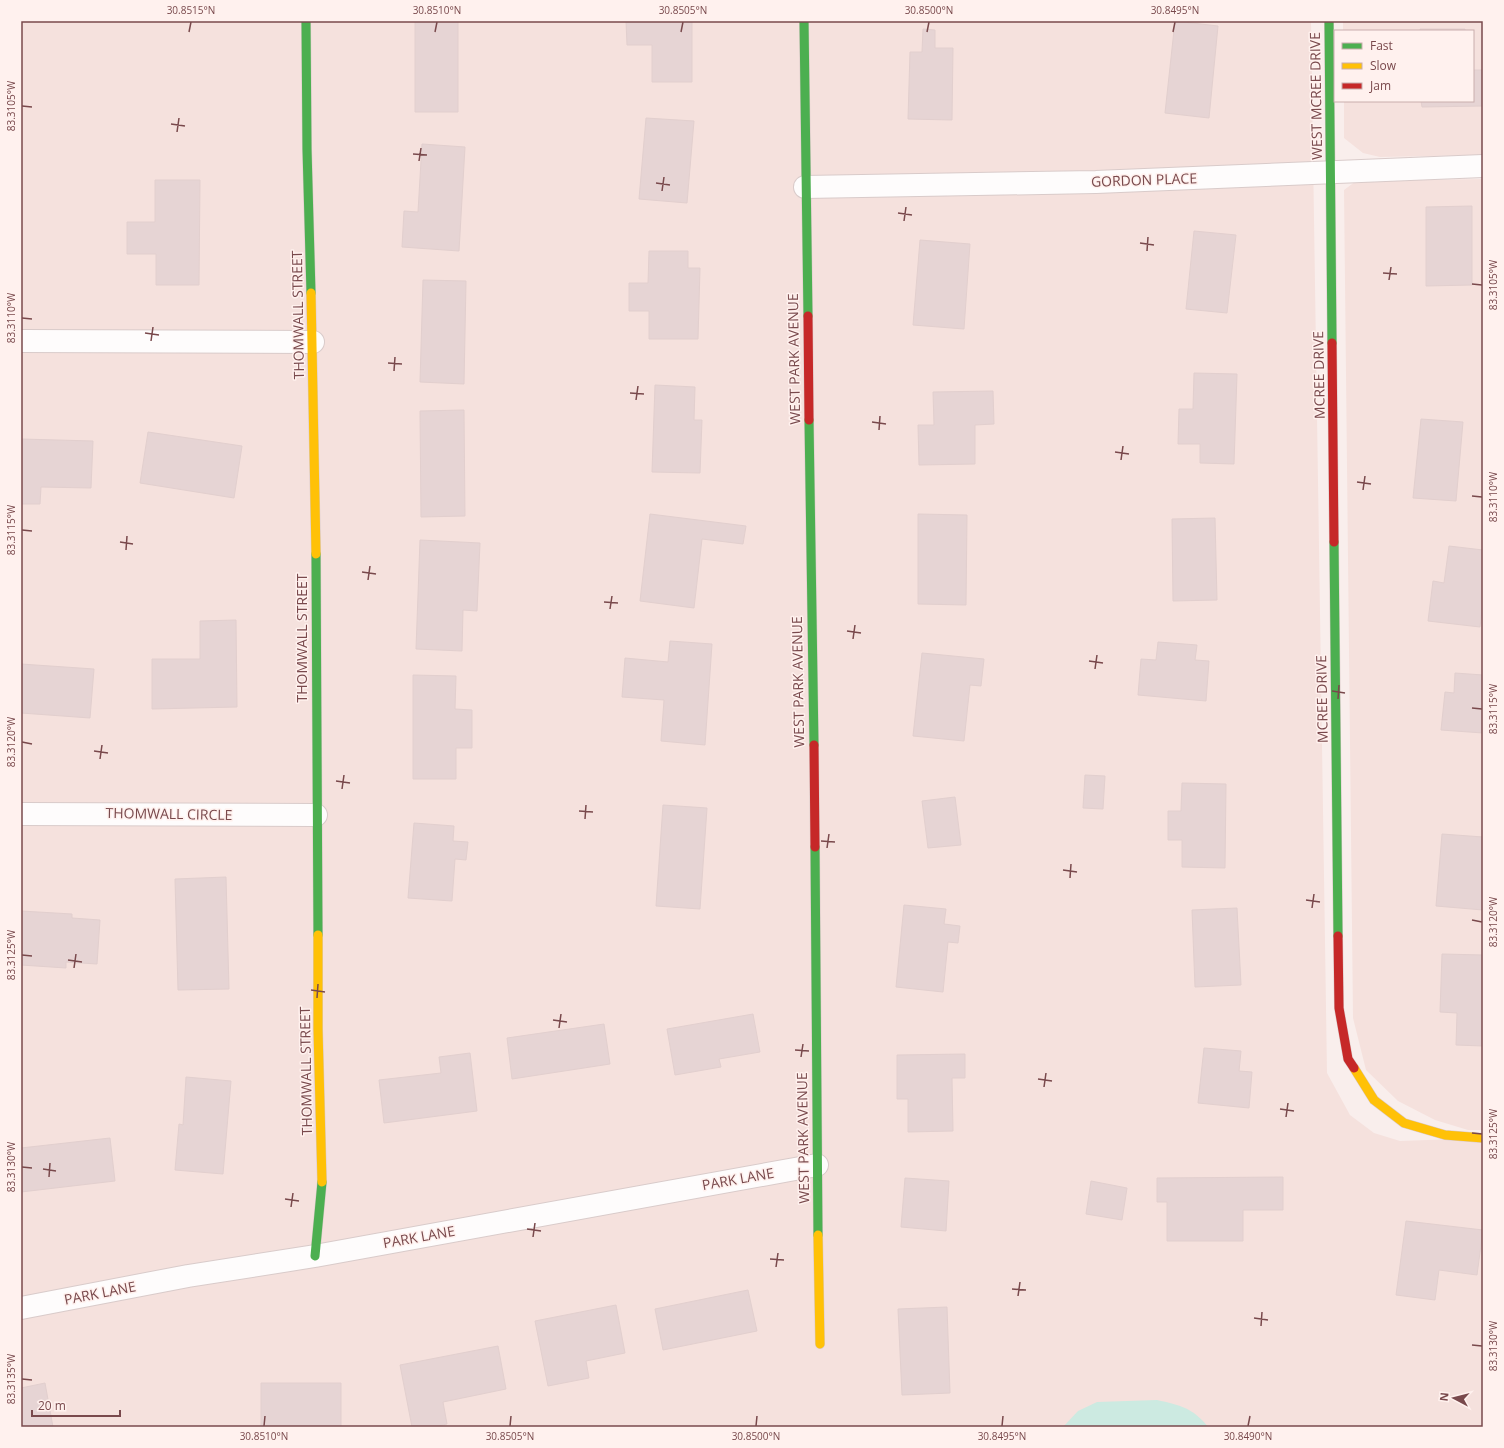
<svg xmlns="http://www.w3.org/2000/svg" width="1504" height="1448" font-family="'Open Sans',sans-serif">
<rect width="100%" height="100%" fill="#f9eeec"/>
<path fill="#f5e1dd" d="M21,21H1311L1327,1073L1350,1115L1374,1133L1400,1141L1483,1138V1427H21Z
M1343,21H1483V155L1380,157L1363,153L1344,138V101H1473V31H1343Z
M1483,179V1130H1468L1435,1120L1398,1101L1366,1070L1353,1018L1344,190L1356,181Z"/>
<path fill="#cceae1" d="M1157,1400C1180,1405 1193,1408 1208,1427H1063L1078,1411L1097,1402Z"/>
<path fill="#e6d4d4" stroke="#e2cfce" d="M415,21H458V112H415Z
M626,21H692V82H652V45H627Z
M1175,21L1218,26L1209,118L1165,113Z
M923,29L935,30V48H953L952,120L908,119L910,52H922Z
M1420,29H1465V31H1420Z
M1473,70H1482L1483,106L1422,107L1421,101H1473Z
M646,118L694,121L687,203L639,199Z
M422,144L465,147L459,251L402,247L404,211L418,212Z
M155,180H200L199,285H156V254H127V222H155Z
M1472,206V285L1426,286V207Z
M1194,231L1236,235L1227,313L1186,309Z
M920,240L970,244L964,329L913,325Z
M649,251H688V268H700L698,339H649V311H629V283H648Z
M423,280L466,281L464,384L420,382Z
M1194,373L1237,374L1234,464L1200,463V444H1178L1179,409H1193Z
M655,385L695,387L694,420H702L700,473L652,472Z
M993,391L994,424L975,425V464L919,465L918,425H934L933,392Z
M464,410L465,516L421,517L420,411Z
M1421,419L1463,422L1456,501L1413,498Z
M148,432L242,446L234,498L140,483Z
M21,439L93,441L91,488L41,487L40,504H21Z
M650,514L746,526L743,544L702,539L694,608L640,601Z
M918,514L967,515L966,605L918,604Z
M1215,518L1217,600L1173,601L1172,519Z
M420,540L480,543L477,611L463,610L462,651L416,649Z
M1449,546L1483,550V602L1480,627L1428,621L1433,581L1444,583Z
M236,620L237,707L152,709V659H200V621Z
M670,641L712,644L705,745L661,741L664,700L622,697L625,658L668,662Z
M1158,642L1197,645L1195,660L1209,661L1206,701L1138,695L1141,659L1156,660Z
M922,653L984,659L981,686L970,685L964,741L913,736Z
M21,664L94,669L90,718L21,713Z
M1455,673L1483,675V733L1441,730L1445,692L1454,693Z
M413,675L456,676L455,709L472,710V748H456V779H413Z
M1085,775L1105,776L1103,809L1083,808Z
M1182,783L1226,784L1225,868L1182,867V840H1168V811H1181Z
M955,797L961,845L928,848L922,801Z
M663,805L707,808L700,909L656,906Z
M414,823L454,826L453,841L468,842L466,860L455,859L452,901L408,898Z
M1442,834L1483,837V910L1436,906Z
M226,877L229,989L178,990L175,879Z
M904,905L946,909L944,924L960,926L958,943L948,942L943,992L896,987Z
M1237,908L1241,985L1195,987L1192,910Z
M21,911L72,914V918L100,920L97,964L66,962V968L21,965Z
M1442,954L1483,955V1046L1456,1045L1457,1013L1440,1012Z
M753,1014L760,1052L719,1059L721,1067L675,1075L667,1029Z
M604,1024L610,1064L512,1079L507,1038Z
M1204,1048L1241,1051L1239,1071L1252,1072L1249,1108L1198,1103Z
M470,1053L477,1111L384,1123L379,1080L441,1073L439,1057Z
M965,1054V1078H952L953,1131L908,1132V1099H897V1055Z
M186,1077L231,1081L223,1174L175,1170L179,1124L183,1125Z
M110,1138L115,1181L21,1192V1148Z
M1283,1177V1210H1243V1241H1167V1202H1157V1178Z
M905,1178L949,1181L946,1231L901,1227Z
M1091,1181L1127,1188L1122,1220L1086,1214Z
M1406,1221L1483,1230L1477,1275L1439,1270L1435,1300L1396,1295Z
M748,1290L757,1331L663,1350L655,1309Z
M616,1305L625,1353L586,1361L589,1378L548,1386L535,1321Z
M947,1307L950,1393L902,1395L898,1309Z
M498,1346L506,1389L443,1402L447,1424L433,1427H412L400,1365Z
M45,1383L53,1427H21V1388Z
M261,1383H341V1427H261Z"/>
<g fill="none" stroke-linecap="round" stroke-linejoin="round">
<defs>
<path id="street" d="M805,187L1096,182L1483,166
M21,341L313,342
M21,814L316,815
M21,1308L188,1276L315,1256L817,1165"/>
<path id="fast" d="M306,21L307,149L311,293
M804,21L808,316
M1329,21L1332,343
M809,420L814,745
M1334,542L1338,936
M316,554L318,935
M815,847L818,1235
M315,1256L322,1182"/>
<path id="slow" d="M311,293L316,554
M318,935V1029L322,1182
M1354,1068L1374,1100L1404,1123L1445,1135L1483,1138
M818,1235L820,1344"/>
<path id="jam" d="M808,316L809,420
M1332,343L1334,542
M814,745L815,847
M1338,936L1339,1008L1348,1059L1354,1068"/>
</defs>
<use href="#street" stroke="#d9cbca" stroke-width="24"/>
<use href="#fast" stroke="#d9c9c8" stroke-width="10"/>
<use href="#slow" stroke="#d9c9c8" stroke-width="10"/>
<use href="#jam" stroke="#d9c9c8" stroke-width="10"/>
<use href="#street" stroke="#fefcfc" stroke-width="22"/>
<use href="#fast" stroke="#4caf50" stroke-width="9"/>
<use href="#slow" stroke="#ffc107" stroke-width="9"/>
<use href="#jam" stroke="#c62828" stroke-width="9"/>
</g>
<path fill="none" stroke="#79494c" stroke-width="1.5" d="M189,32L191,22M435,32L437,22M681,32L683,22M927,32L929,22M1173,32L1175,22M22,106L32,107M171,124L185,126M177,132L179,118M413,154L427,155M419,161L421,148M656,183L670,185M662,191L664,177M898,213L912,215M904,221L906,207M1140,243L1154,245M1147,251L1148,237M1383,273L1397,274M1389,280L1391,267M1472,284L1482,285M22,318L32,319M145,333L159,335M151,341L153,327M388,363L402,364M394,371L395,357M630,393L644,394M636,400L638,386M872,422L886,424M879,430L880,416M1115,452L1129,454M1121,460L1123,446M1357,482L1371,484M1363,490L1365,476M1472,496L1482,497M22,530L32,531M120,542L133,544M126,550L127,536M362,572L376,574M368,580L370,566M604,602L618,603M610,609L612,596M847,631L861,633M853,639L855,625M1089,661L1103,663M1095,669L1097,655M1332,691L1345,693M1338,699L1339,685M1472,708L1482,709M22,742L32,744M94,751L108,753M100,759L102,745M336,781L350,783M342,789L344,775M579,811L593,812M585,819L586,805M821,841L835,842M827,848L829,834M1063,870L1077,872M1070,878L1071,864M1306,900L1320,902M1312,908L1314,894M1472,920L1482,922M22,955L32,956M68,960L82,962M74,968L76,954M311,990L325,992M317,998L318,984M553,1020L567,1022M559,1028L561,1014M795,1050L809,1051M801,1057L803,1044M1038,1079L1052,1081M1044,1087L1046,1073M1280,1109L1294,1111M1286,1117L1288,1103M1472,1133L1482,1134M22,1167L32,1168M43,1169L56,1171M49,1177L50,1163M285,1199L299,1201M291,1207L293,1193M527,1229L541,1231M533,1237L535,1223M770,1259L784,1260M776,1267L778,1253M1012,1289L1026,1290M1018,1296L1020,1282M1254,1318L1268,1320M1261,1326L1262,1312M1472,1345L1482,1346M22,1379L32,1380M264,1426L265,1416M510,1426L511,1416M756,1426L757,1416M1002,1426L1003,1416M1248,1426L1250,1416"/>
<g text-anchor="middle" stroke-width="3" stroke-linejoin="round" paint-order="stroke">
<g font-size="14" fill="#79494c" stroke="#fff1ee">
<text transform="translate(1316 96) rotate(-91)" y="5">WEST MCREE DRIVE</text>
<text transform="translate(1144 180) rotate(-2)" y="5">GORDON PLACE</text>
<text transform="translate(298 315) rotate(-91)" y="5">THOMWALL STREET</text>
<text transform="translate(794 359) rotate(-91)" y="5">WEST PARK AVENUE</text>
<text transform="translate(1319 375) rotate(-91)" y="5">MCREE DRIVE</text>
<text transform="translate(302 638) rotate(-90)" y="5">THOMWALL STREET</text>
<text transform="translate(798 682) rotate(-91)" y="5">WEST PARK AVENUE</text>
<text transform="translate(1322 699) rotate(-91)" y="5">MCREE DRIVE</text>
<text transform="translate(169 814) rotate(1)" y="5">THOMWALL CIRCLE</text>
<text transform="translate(306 1071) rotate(-91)" y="5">THOMWALL STREET</text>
<text transform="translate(803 1138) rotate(-91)" y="5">WEST PARK AVENUE</text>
<text transform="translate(738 1179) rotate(-10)" y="5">PARK LANE</text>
<text transform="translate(419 1237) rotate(-10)" y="5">PARK LANE</text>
<text transform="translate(100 1293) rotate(-11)" y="5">PARK LANE</text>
</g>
</g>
<rect width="1504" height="1448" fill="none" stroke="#fff1ee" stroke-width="44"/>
<rect x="1334" y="30" width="140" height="72" fill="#fff1ee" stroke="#c9aead"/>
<rect x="1342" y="43" width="20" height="6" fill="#4caf50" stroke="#c9aead"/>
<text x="1370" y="50" font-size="12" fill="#79494c">Fast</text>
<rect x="1342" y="63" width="20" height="6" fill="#ffc107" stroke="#c9aead"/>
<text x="1370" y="70" font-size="12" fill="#79494c">Slow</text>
<rect x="1342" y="83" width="20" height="6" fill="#c62828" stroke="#c9aead"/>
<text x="1370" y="90" font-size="12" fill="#79494c">Jam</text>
<g transform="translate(1454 1398) rotate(277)" stroke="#fff1ee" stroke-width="3" paint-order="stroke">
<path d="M0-3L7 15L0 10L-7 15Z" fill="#79494c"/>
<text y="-6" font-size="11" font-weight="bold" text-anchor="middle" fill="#79494c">N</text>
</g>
<path d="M32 1410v6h88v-6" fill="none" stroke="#79494c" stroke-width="2"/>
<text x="38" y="1410" font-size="12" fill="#79494c" stroke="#fff1ee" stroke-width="3" paint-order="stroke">20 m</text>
<rect x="22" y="22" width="1460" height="1404" fill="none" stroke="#79494c" stroke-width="1.5"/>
<g font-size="10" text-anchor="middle" fill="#79494c">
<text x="191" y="14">30.8515°N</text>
<text x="437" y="14">30.8510°N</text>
<text x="683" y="14">30.8505°N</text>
<text x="929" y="14">30.8500°N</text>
<text x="1175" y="14">30.8495°N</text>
<text transform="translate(11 106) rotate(-90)" y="4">83.3105°W</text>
<text transform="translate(1493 285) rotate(-90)" y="4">83.3105°W</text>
<text transform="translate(11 318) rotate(-90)" y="4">83.3110°W</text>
<text transform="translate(1493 497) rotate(-90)" y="4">83.3110°W</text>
<text transform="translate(11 530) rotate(-90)" y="4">83.3115°W</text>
<text transform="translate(1493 709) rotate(-90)" y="4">83.3115°W</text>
<text transform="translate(11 742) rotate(-90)" y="4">83.3120°W</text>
<text transform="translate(1493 922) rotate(-90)" y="4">83.3120°W</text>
<text transform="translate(11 955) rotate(-90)" y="4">83.3125°W</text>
<text transform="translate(1493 1134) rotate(-90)" y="4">83.3125°W</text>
<text transform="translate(11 1167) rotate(-90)" y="4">83.3130°W</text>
<text transform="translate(1493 1346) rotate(-90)" y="4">83.3130°W</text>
<text transform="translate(11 1379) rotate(-90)" y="4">83.3135°W</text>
<text x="264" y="1440">30.8510°N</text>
<text x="510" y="1440">30.8505°N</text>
<text x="756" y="1440">30.8500°N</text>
<text x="1002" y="1440">30.8495°N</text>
<text x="1248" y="1440">30.8490°N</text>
</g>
</svg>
